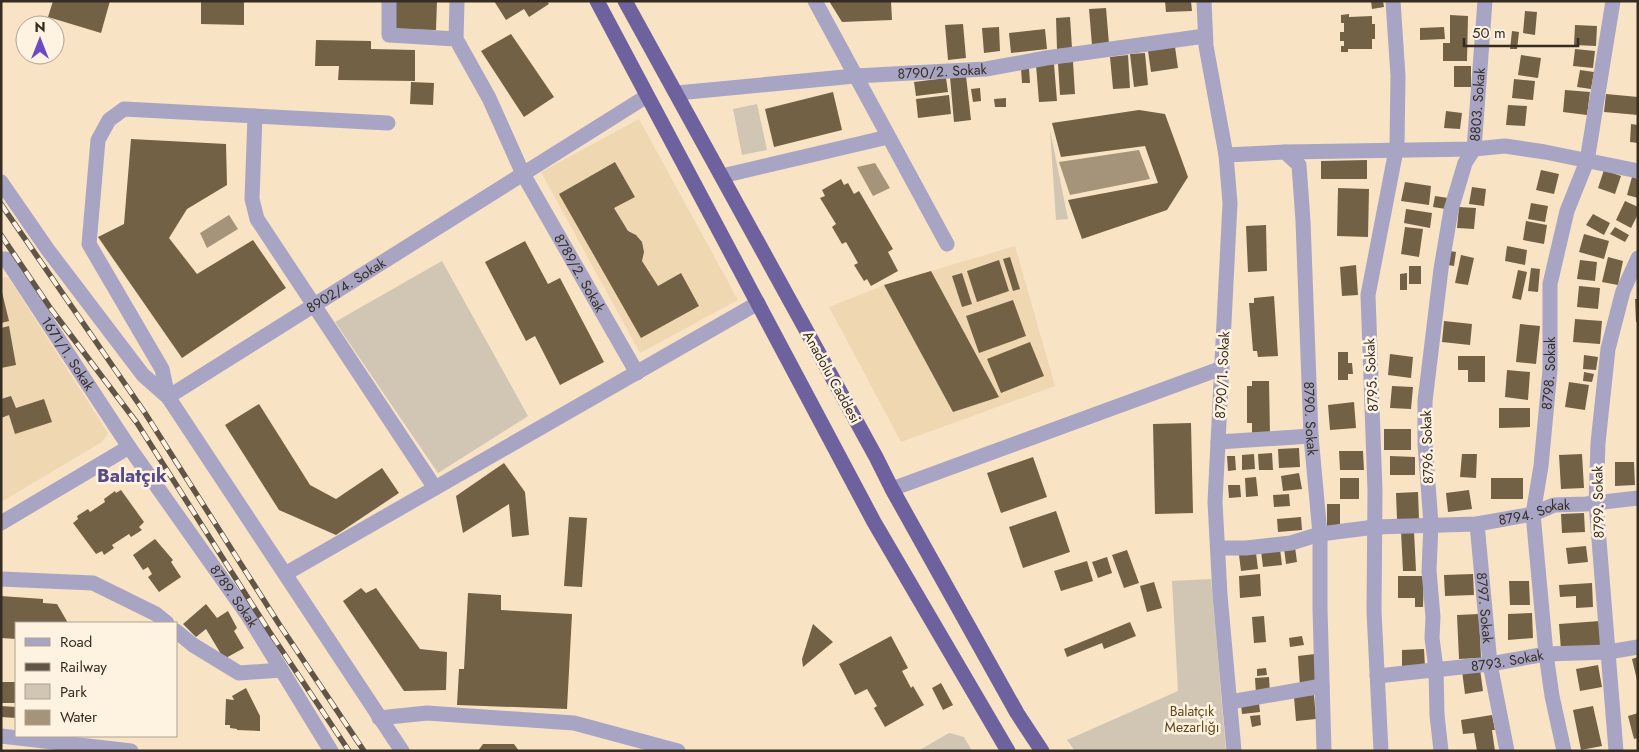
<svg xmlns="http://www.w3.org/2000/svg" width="1639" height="752" font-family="Jost,sans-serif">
<rect width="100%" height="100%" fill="#f8e3c5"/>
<path fill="#efd7b2" d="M639,119L738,300L640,353L541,172Z
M1015,246L1055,386L901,442L829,307L884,285Z
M8,277L108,433L102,442L1,502V278Z"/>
<path fill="#d1c5b3" d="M757,104L767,150L742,155L733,109Z
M1050,130L1068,219L1056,220Z
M442,261L528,416L438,473L335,322Z
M1211,579L1226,751H1075L1067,740L1178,691L1172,581Z
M949,733L964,737L972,751H918Z"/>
<path fill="#a5947a" d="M1139,150L1150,179L1070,195L1059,162Z
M875,163L890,188L873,196L857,167Z
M229,215L238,229L207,248L200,233Z"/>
<path fill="#736146" d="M53,1H110L101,33L48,17Z
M201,1H244V25L201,24Z
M392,1H437L436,30L391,29Z
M494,1H547L549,4L529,17L524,9L506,20Z
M829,1H891L892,20L842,22Z
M1165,1H1191L1192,11L1166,12Z
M1371,1H1383L1384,7L1372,9Z
M1106,8L1109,44L1092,45L1089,9Z
M1525,11L1537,12L1535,35L1523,33Z
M1349,14V17L1372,16V24H1375V39H1372V49H1348V52H1341V46H1344V41H1340V32H1344V23H1341V15Z
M1450,15L1468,16L1467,61H1443V43H1450Z
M1070,17L1072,48L1057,49L1056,18Z
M963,24L966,58L948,60L945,25Z
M1575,25L1597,26L1596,46L1574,45Z
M999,27L1000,51L984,53L982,28Z
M1444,27L1445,39L1420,40V28Z
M1045,29L1047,49L1011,53L1009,33Z
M1512,31L1519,32L1517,49H1510Z
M511,34L554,97L524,117L481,51Z
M316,40L371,41V49L415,50V81L338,80L339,66H315Z
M1175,47L1178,68L1151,72L1148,51Z
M1575,49L1595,51L1593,68L1573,66Z
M1145,53L1148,85L1134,87L1130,54Z
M1128,55L1130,88L1113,89L1110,57Z
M1521,55L1541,58L1538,78L1518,75Z
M1073,62L1075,94L1060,95L1058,63Z
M1054,64L1057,101L1039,102L1036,65Z
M1454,66H1471V87H1454Z
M1021,68H1029L1030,83H1022Z
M1580,70L1594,72L1591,89L1577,87Z
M966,76L971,120L954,122L950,77Z
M946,78L948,92L916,96L914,82Z
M1514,79L1535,81L1533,100L1512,98Z
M411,82L434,83L433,105L410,104Z
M980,88L981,101L973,102L971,89Z
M1565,90L1590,92L1587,115L1563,112Z
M833,92L842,130L774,147L765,109Z
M1606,94L1638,97V115L1604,112Z
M949,95L951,114L918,118L916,99Z
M1006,98V107H995L994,99Z
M1508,105L1527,106L1525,126L1506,125Z
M1139,110L1165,114L1188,177L1167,210L1082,239L1068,200L1158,183L1145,146L1061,157L1052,123Z
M1446,111L1462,113L1460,129L1444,128Z
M1631,124L1638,125V143L1630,142Z
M131,139L226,144L227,185L187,209L169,238L197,274L253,240L286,288L182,358L98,237L124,224Z
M1367,160V179H1321V161Z
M615,162L635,197L614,208L628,231L636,235L642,242L644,252L642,261L658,286L681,273L699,306L641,338L559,194Z
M1541,170L1559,174L1554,194L1536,190Z
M1604,170L1621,176L1615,194L1598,188Z
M1632,177L1638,179V198L1627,195Z
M841,179L844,185L848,183L854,194L859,191L893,249L888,252L898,271L871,286L867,279L864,281L854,265L858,263L846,242L842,244L832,227L836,224L820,198L825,196L822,190Z
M1405,182L1431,186L1429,205L1401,201Z
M1472,187L1486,189L1484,206L1469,204Z
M1338,188L1369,189L1368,237L1337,236Z
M1435,196L1448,198L1446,209L1433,207Z
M1625,201L1638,207V214L1631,228L1616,220Z
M1531,203L1548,206L1545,222L1528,219Z
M1459,207L1476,208L1474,229L1457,228Z
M1406,209L1432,213L1430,228L1404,223Z
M1593,214L1610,223L1604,235L1586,225Z
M1526,221L1547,225L1544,244L1523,240Z
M1266,225L1267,271L1248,272L1246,226Z
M1405,227L1423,229L1419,257L1401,254Z
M1615,227L1629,235L1625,242L1610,234Z
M1584,234L1609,241L1604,259L1579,252Z
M525,241L548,284L560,278L604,362L560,385L535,336L526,341L485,262Z
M1507,246L1527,250L1525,265L1505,261Z
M1450,251L1456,252L1454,266L1448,265Z
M1461,255L1474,258L1468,285L1455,283Z
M1010,257L1020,289L1013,291L1003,259Z
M1608,257L1623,261L1618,285L1602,282Z
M999,260L1009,291L977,302L967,271Z
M1580,260L1597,262L1595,281L1577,279Z
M1356,265L1358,295L1342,296L1340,267Z
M1409,266H1421V284H1409Z
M1531,268L1540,269L1538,292L1528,291Z
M1518,270L1527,272L1521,300L1512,298Z
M931,271L999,397L953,412L884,285Z
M962,273L972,304L962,307L952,276Z
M1407,273V290H1400V274Z
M1579,286L1600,288L1598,309L1577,307Z
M1,288L9,321L1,323Z
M1274,296L1278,356L1258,357L1257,351H1253L1249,303H1254V298Z
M1635,299H1638V322H1636Z
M1013,300L1026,336L979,353L966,316Z
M1575,319L1602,321L1600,344L1573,342Z
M1444,321L1472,324L1470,345L1442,342Z
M1520,324L1540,326L1536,364L1516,362Z
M9,326L16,365L1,368V328Z
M1030,342L1044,376L1001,393L987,359Z
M1338,352H1348V363H1352L1353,374H1348V380H1338Z
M1390,354L1413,357L1411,378L1388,375Z
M1584,355L1598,357L1596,370L1583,369Z
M1458,356H1485V382H1468V370H1458Z
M1507,370L1530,372L1528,400L1505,397Z
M1584,372L1594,374L1592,382L1583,381Z
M1252,381H1269L1270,434H1252V423H1247V386H1252Z
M1569,382L1589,385L1585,410L1565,407Z
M1392,386L1413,387L1411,409L1390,408Z
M11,396L16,408L44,399L52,422L15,434L9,415L1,418V399Z
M1354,402L1356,428L1330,430L1328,405Z
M259,404L310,485L336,499L382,468L399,493L336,535L279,510L225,425Z
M1499,408H1530V427L1499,428Z
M1191,423L1193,513L1155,514L1153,424Z
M1384,429H1411V450H1384Z
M1299,448L1300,467L1279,468L1278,449Z
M1339,451H1363L1364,470H1340Z
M1272,453L1273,470H1259L1258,454Z
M1254,454L1255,469L1242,470V455Z
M1462,454H1477L1476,478L1460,477Z
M1582,454L1584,488L1561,489L1559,455Z
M1227,456H1235L1236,470L1228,471Z
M1390,456L1415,457V475H1390Z
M1033,457L1047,497L1001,513L987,473Z
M1615,462H1634L1635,485L1615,486Z
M504,463L525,492L529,535L512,537L509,504L463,533L456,496Z
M1299,473L1302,489L1283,491L1281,476Z
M1256,477L1258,496L1246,497L1245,478Z
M1340,478H1359V499H1340Z
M1491,478H1523V499H1491Z
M1228,485H1240L1241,497L1229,498Z
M121,490L144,522L139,527L142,530L131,537L129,534L112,545L114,548L104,555L102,551L96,554L73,523L78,519L77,516L88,509L90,512L105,502L104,499L115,491L116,493Z
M1469,490L1472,509L1448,512L1446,493Z
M1418,492L1419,519H1397L1396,493Z
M1289,494L1290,506L1274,507L1273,495Z
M1327,504H1340V527H1327Z
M1056,511L1070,552L1023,568L1009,527Z
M1584,513L1585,532L1562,533L1561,514Z
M569,517L587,518L582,587L564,586Z
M1301,517L1302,530L1278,532L1277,519Z
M1401,531H1414L1416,571H1403Z
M155,539L173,560L171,562L181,577L159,592L148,577L152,574L148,567L143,570L133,555Z
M1586,546L1588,562L1568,564L1566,548Z
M1295,547L1297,562L1286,564L1284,548Z
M1280,549L1282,565L1263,567L1261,551Z
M1127,550L1139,583L1124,588L1112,555Z
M1256,553L1258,569L1241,571L1239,555Z
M1107,557L1112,573L1098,578L1092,562Z
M1087,561L1093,581L1061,591L1054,571Z
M1260,574L1261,596L1240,598L1239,576Z
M1473,574L1474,595L1445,596L1444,575Z
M1398,576H1424L1423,607H1415V598H1398Z
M1509,581H1529L1530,605H1510Z
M1154,582L1162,608L1147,612L1140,586Z
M1592,583L1593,607L1576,608V596L1560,597L1559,585Z
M361,588L366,593L376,588L420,649L447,652L446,690L404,691L343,601Z
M468,593L501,595V610L572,614L567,709L457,705L459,669H464Z
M1,596L43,599V603L57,604L68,623H16V639L1,638Z
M206,604L217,618L228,611L237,628L234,631L244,648L224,659L206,629L196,637L183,624Z
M1532,613L1533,638L1508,640V614Z
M1479,614L1481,658L1459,659L1457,615Z
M1264,616L1266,642L1254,643L1252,617Z
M1600,621L1602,647L1561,650L1559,624Z
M1130,622L1136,636L1104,649L1102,643L1067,657L1064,649Z
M813,624L833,642L803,667L802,659Z
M891,636L908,668L902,671L911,688L913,686L924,705L885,727L874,708L877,706L867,689L855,695L839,664Z
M1302,636L1304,645L1290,647L1289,638Z
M1424,649L1425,667L1402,668V650Z
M1315,654L1318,685L1300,686L1298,656Z
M1638,657V680H1637L1632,659Z
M1598,665L1602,687L1580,691L1576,669Z
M1266,668L1267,675L1257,676V669Z
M1480,669L1483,691L1465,694L1462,671Z
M1269,677L1270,693L1256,694L1255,678Z
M1,682H16V703H1Z
M941,683L953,705L943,710L932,688Z
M246,688L260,716V731L237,730V729L230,728V725H225L226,699L234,700L232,696Z
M1314,695L1316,719L1296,721L1294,697Z
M1259,703L1260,712L1242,714L1241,705Z
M1,706L16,707V718L1,717Z
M1593,706L1602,746L1581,750L1573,710Z
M1638,713V738L1634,739L1628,716Z
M1260,715L1261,725L1252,727L1250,716Z
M1492,715L1495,730H1492L1495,751H1477L1474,733L1463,734L1461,720Z
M483,744H514L519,751H478Z"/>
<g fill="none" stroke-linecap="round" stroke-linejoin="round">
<g stroke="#a8a4c4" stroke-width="15">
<path id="s1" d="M389,1V35L456,39L489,98L523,174L637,373"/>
<path d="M815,1L947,244"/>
<path d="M1204,1L1206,46L1226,155L1230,203L1215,502L1220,595L1234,751"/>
<path d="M456,39L457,1"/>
<path id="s2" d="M677,93L855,76L986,69L1046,58L1205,36"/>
<path d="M255,116L252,199L257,219L435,488"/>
<path d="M1285,152L1474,149L1505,146L1545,152L1638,171"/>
<path id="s3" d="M1226,155L1285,152L1299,165L1303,221L1311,436L1320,534V609L1324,751"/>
<path d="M722,176L888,137"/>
<path d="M1,182L48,250L143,375L168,397L402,751"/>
<path id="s4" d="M1,259H6L129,447L249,617L331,751"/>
<path d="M168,397L162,369L89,244L98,140L109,120L124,109L388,123"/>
<path id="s5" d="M168,397L647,96"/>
<path d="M1218,442L1311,436"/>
<path d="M892,489L1222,368"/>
<path d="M1,523L129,447"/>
<path id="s6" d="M1477,524L1490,664L1507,751"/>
<path id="s7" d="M1218,548H1246L1291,543L1320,534L1375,527L1477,524L1533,514L1554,505L1586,504L1638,498"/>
<path d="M285,574L758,303"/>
<path d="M1,579L93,583L156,614L167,623"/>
<path d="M176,631L193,645L239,673L281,670"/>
<path id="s8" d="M1377,676L1490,664L1546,654L1608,652L1638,647"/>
<path d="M1230,702L1322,686"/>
<path d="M379,718L427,713L574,723L678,751"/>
<path d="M1,736L131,751"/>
<path d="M1381,751L1374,612L1375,491L1368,295L1397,145L1398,76L1393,1"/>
<path id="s9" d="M1441,751L1437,715L1436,669L1432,638L1433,617L1429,571L1431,524L1425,444V401L1441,269L1451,210L1465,163L1474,149L1485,1"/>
<path id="s10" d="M1564,751L1552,696L1546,654L1533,514L1541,466L1550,370V284L1567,211L1587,161L1613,1"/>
<path d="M1616,751L1596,503L1598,443L1608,349L1623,291L1638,258"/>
</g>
<path stroke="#6d629e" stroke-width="15" d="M597,1L874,522L1008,751
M625,1L876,457L892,489L1017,713L1042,751"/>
<defs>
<path id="rail" d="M1,204L145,413L279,624L364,751
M1,235L51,309L137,423L269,631L349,751"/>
</defs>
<use href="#rail" stroke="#605546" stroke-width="5.5"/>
<use href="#rail" stroke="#fef2e0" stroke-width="4" stroke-dasharray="11" stroke-linecap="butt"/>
</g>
<g text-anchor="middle" stroke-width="5" stroke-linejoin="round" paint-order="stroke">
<g font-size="14" fill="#352d22" stroke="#fef2e0">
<text dy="5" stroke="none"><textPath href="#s2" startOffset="266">8790/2. Sokak</textPath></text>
<text dy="5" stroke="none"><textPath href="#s9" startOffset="654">8803. Sokak</textPath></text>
<text dy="5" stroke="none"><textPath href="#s1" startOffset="366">8789/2. Sokak</textPath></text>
<text dy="5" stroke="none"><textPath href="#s5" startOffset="210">8902/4. Sokak</textPath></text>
<text dy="5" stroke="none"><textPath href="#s4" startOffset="118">1671/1. Sokak</textPath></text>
<text dy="5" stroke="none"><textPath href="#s10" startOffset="381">8798. Sokak</textPath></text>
<text transform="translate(1222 375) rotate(-87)" y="5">8790/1. Sokak</text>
<text transform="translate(1371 375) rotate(-93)" y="5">8795. Sokak</text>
<text transform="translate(832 377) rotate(61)" y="5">Anadolu Caddesi</text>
<text dy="5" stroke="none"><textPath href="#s3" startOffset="332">8790. Sokak</textPath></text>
<text transform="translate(1427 447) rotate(-92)" y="5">8796. Sokak</text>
<text transform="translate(1598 502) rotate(-91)" y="5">8799. Sokak</text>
<text dy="5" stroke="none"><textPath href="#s7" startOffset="320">8794. Sokak</textPath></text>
<text dy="5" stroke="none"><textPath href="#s4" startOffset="412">8789. Sokak</textPath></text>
<text dy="5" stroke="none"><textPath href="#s6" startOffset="84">8797. Sokak</textPath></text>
<text dy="5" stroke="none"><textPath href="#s8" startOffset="131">8793. Sokak</textPath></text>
</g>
<g font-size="14" fill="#614618" stroke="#fef2e0">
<text x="1192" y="716">Balatçık<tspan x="1192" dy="16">Mezarlığı</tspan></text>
</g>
<g font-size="19" font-weight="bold" fill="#574a88" stroke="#fef2e0">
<text x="132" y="482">Balatçık</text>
</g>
</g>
<rect width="1639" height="752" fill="none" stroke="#352d22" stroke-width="5"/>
<rect x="15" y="622" width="162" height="115" fill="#fef2e0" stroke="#aea394"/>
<rect x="25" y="638" width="25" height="8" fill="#a8a4c4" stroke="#aea394"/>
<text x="60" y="647" font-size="15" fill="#352d22">Road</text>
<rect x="25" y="663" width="25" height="8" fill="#605546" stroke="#aea394"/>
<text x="60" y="672" font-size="15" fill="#352d22">Railway</text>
<rect x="25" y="684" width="25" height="15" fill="#d1c5b3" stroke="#aea394"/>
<text x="60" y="697" font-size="15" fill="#352d22">Park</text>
<rect x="25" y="710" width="25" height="15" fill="#a5947a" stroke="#aea394"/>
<text x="60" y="722" font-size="15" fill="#352d22">Water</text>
<g transform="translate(40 40)"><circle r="24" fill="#fef2e0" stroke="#aea394"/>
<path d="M0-4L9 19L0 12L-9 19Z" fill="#6b4ac3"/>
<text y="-8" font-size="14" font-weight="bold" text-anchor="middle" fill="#352d22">N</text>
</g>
<path d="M1464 38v8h114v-8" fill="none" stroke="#352d22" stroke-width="2.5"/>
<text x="1472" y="38" font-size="15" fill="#352d22" stroke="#fef2e0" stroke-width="4" paint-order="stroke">50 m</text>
</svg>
